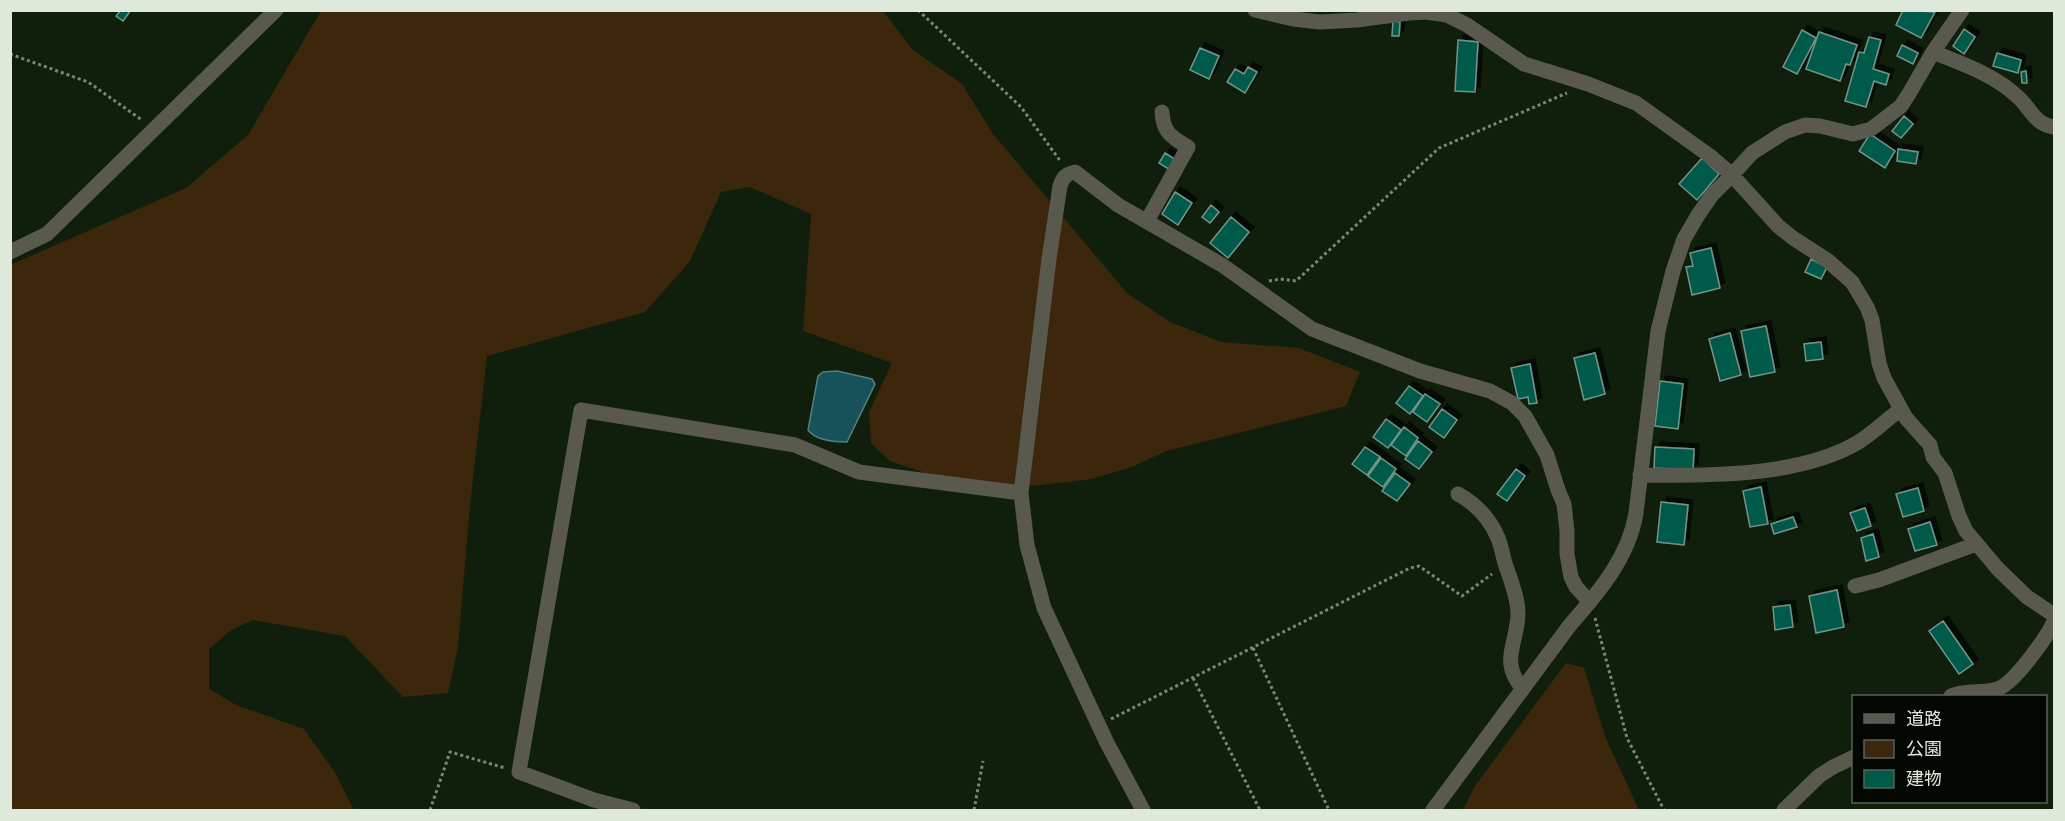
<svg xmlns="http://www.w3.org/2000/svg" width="2065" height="821" font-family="Overpass,'Noto Sans JP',sans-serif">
<defs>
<filter id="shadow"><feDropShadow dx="5" dy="-5" stdDeviation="0" flood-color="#0009"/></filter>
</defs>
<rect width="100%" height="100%" fill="#101f0c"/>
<path fill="#3c270c" d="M321,11H883L913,50L962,84L993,134L1127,293L1170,322L1221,342L1299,348L1360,372L1346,406L1166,451L1134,466L1092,479L1040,485L968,487L890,461L871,443L869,412L892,363L803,331L811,214L750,187L721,192L690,261L645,312L487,356L470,505L458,647L448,693L403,697L345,636L253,620L231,630L209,649V689L236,705L304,729L336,774L354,810H11L10,265L186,188L248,135Z
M1566,663L1584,668L1606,739L1639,810H1463L1475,786Z"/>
<path fill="#17515a" stroke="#537f81" stroke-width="1.5" d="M837,371L872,379L875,384L847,442C835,442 816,441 808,430L818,376L823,372Z"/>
<path fill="#005a49" stroke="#72948a" stroke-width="1.5" filter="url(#shadow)" d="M121,10H131L123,21L116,16Z
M1903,10L1935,12L1921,38L1896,25Z
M1393,21L1400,22L1399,36H1392Z
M1964,29L1975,37L1964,54L1953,46Z
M1802,30L1816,38L1797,74L1783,67Z
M1819,32L1857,45L1850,65L1846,64L1840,81L1806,69Z
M1869,37L1881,40L1873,69L1889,74L1886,85L1874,81L1866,107L1845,101L1859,52L1864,53Z
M1458,40L1478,42L1475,92L1455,91Z
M1902,45L1918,53L1913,64L1897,56Z
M1200,48L1219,56L1209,79L1190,70Z
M1997,53L2021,60L2018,73L1993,66Z
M1248,67L1257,72L1245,93L1227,82L1235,69L1244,74Z
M2026,71L2027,83H2022L2021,72Z
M1904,116L1913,124L1901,138L1892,131Z
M1870,134L1895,151L1885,168L1859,151Z
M1898,149L1918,152L1916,164L1897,161Z
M1165,153L1176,160L1170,170L1159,163Z
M1702,158L1719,174L1697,200L1679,184Z
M1175,192L1192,203L1178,225L1162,214Z
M1211,205L1219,212L1210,223L1202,217Z
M1231,217L1249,232L1228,258L1210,243Z
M1711,248L1720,288L1692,295L1686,267L1693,266L1690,253Z
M1811,259L1827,267L1821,279L1805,272Z
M1766,326L1775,372L1750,377L1741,331Z
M1730,333L1741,375L1720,381L1709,339Z
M1821,342L1823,359L1806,361L1804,344Z
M1595,353L1605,394L1584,400L1574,358Z
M1530,364L1537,403L1529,404L1528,397L1518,399L1511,368Z
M1660,381L1683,384L1678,429L1655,426Z
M1409,386L1423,396L1410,414L1396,403Z
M1425,394L1440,404L1427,422L1413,412Z
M1442,409L1457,420L1444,438L1429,427Z
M1386,419L1401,430L1388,448L1373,437Z
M1404,427L1418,438L1406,456L1391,445Z
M1418,441L1432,452L1419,469L1405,459Z
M1365,447L1380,457L1367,475L1352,464Z
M1655,447L1694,449L1693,470L1654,468Z
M1381,458L1396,469L1383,487L1368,476Z
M1516,469L1525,476L1507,501L1497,494Z
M1395,473L1410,484L1397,501L1382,491Z
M1761,487L1768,524L1750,527L1743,491Z
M1918,488L1924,511L1903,517L1896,494Z
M1661,502L1688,505L1684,545L1657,542Z
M1865,508L1871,526L1857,531L1850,513Z
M1793,517L1797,527L1774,534L1771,524Z
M1930,522L1937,545L1915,551L1908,529Z
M1873,534L1879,557L1866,561L1861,538Z
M1837,590L1844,627L1816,633L1809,596Z
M1790,605L1793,627L1775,630L1773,607Z
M1943,621L1973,664L1959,674L1929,631Z"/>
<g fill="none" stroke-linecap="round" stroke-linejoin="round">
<path stroke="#7a8778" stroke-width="3" stroke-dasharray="3 3" stroke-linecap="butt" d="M918,10L1021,107L1061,162
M10,54L88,82L142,120
M1269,281L1280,279L1296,281L1439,148L1567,93
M1595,618L1627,738L1664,810
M1253,648L1329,810
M1193,678L1260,810
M1111,719L1410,568L1419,566L1462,596L1492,574
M430,810L450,752L505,768
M974,810L983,761"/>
<path stroke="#5a594e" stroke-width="15" d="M1255,10L1293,19L1320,22L1357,20L1409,13L1426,12L1447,15L1467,25L1524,64L1588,84L1636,103L1710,156L1732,175L1778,226L1793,238L1827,260L1852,282L1867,307L1872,320L1879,363L1884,378L1906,418L1930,445L1933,457L1945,473L1959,516L1966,531L1998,569L2027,597L2054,615
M1933,52C1963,64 1996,75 2020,99C2032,111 2035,124 2054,127
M1147,221L1188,147C1171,137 1163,132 1162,112
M10,252L47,234L276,10
M1640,475C1706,476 1798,477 1857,443C1872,434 1886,420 1901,409
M1458,494C1476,504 1490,519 1498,538C1502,548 1503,559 1507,569C1512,584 1518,599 1518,614C1517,645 1499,661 1523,689
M1855,586L1879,580L1976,544
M1951,696C1966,689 1982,694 1997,689C2013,685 2048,636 2054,621
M633,810L594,800L519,772L581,410L795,445L859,472L1021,493
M1143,810L1107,743L1044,608L1027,545L1021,493L1049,259L1060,186C1063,178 1065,174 1075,172L1118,205L1222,265L1312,329L1420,371L1490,391L1512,403L1525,416L1547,455L1558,490L1564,504L1567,531V554L1571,577L1576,587L1590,602
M1433,810L1570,625C1599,592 1629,557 1636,513L1658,331L1673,271L1684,239L1698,215L1712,195L1732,175L1752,153L1785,132L1805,125L1820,126L1853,134L1871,129L1883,120L1901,106L1910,92L1933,52L1962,10
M1784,810L1819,776L1833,767L1854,757"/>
</g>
<rect width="2065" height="821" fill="none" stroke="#dee9dc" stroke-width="24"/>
<rect x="1852" y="695" width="195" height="108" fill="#030702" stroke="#5b6159" stroke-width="1.5"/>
<rect x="1864" y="714" width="30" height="9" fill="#5a594e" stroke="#5b6159" stroke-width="1.5"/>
<text x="1906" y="725" font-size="18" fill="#dee9dc">道路</text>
<rect x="1864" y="740" width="30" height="18" fill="#3c270c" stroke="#5b6159" stroke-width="1.5"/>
<text x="1906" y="755" font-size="18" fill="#dee9dc">公園</text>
<rect x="1864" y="770" width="30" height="18" fill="#005a49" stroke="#5b6159" stroke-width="1.5"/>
<text x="1906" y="785" font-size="18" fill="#dee9dc">建物</text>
</svg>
